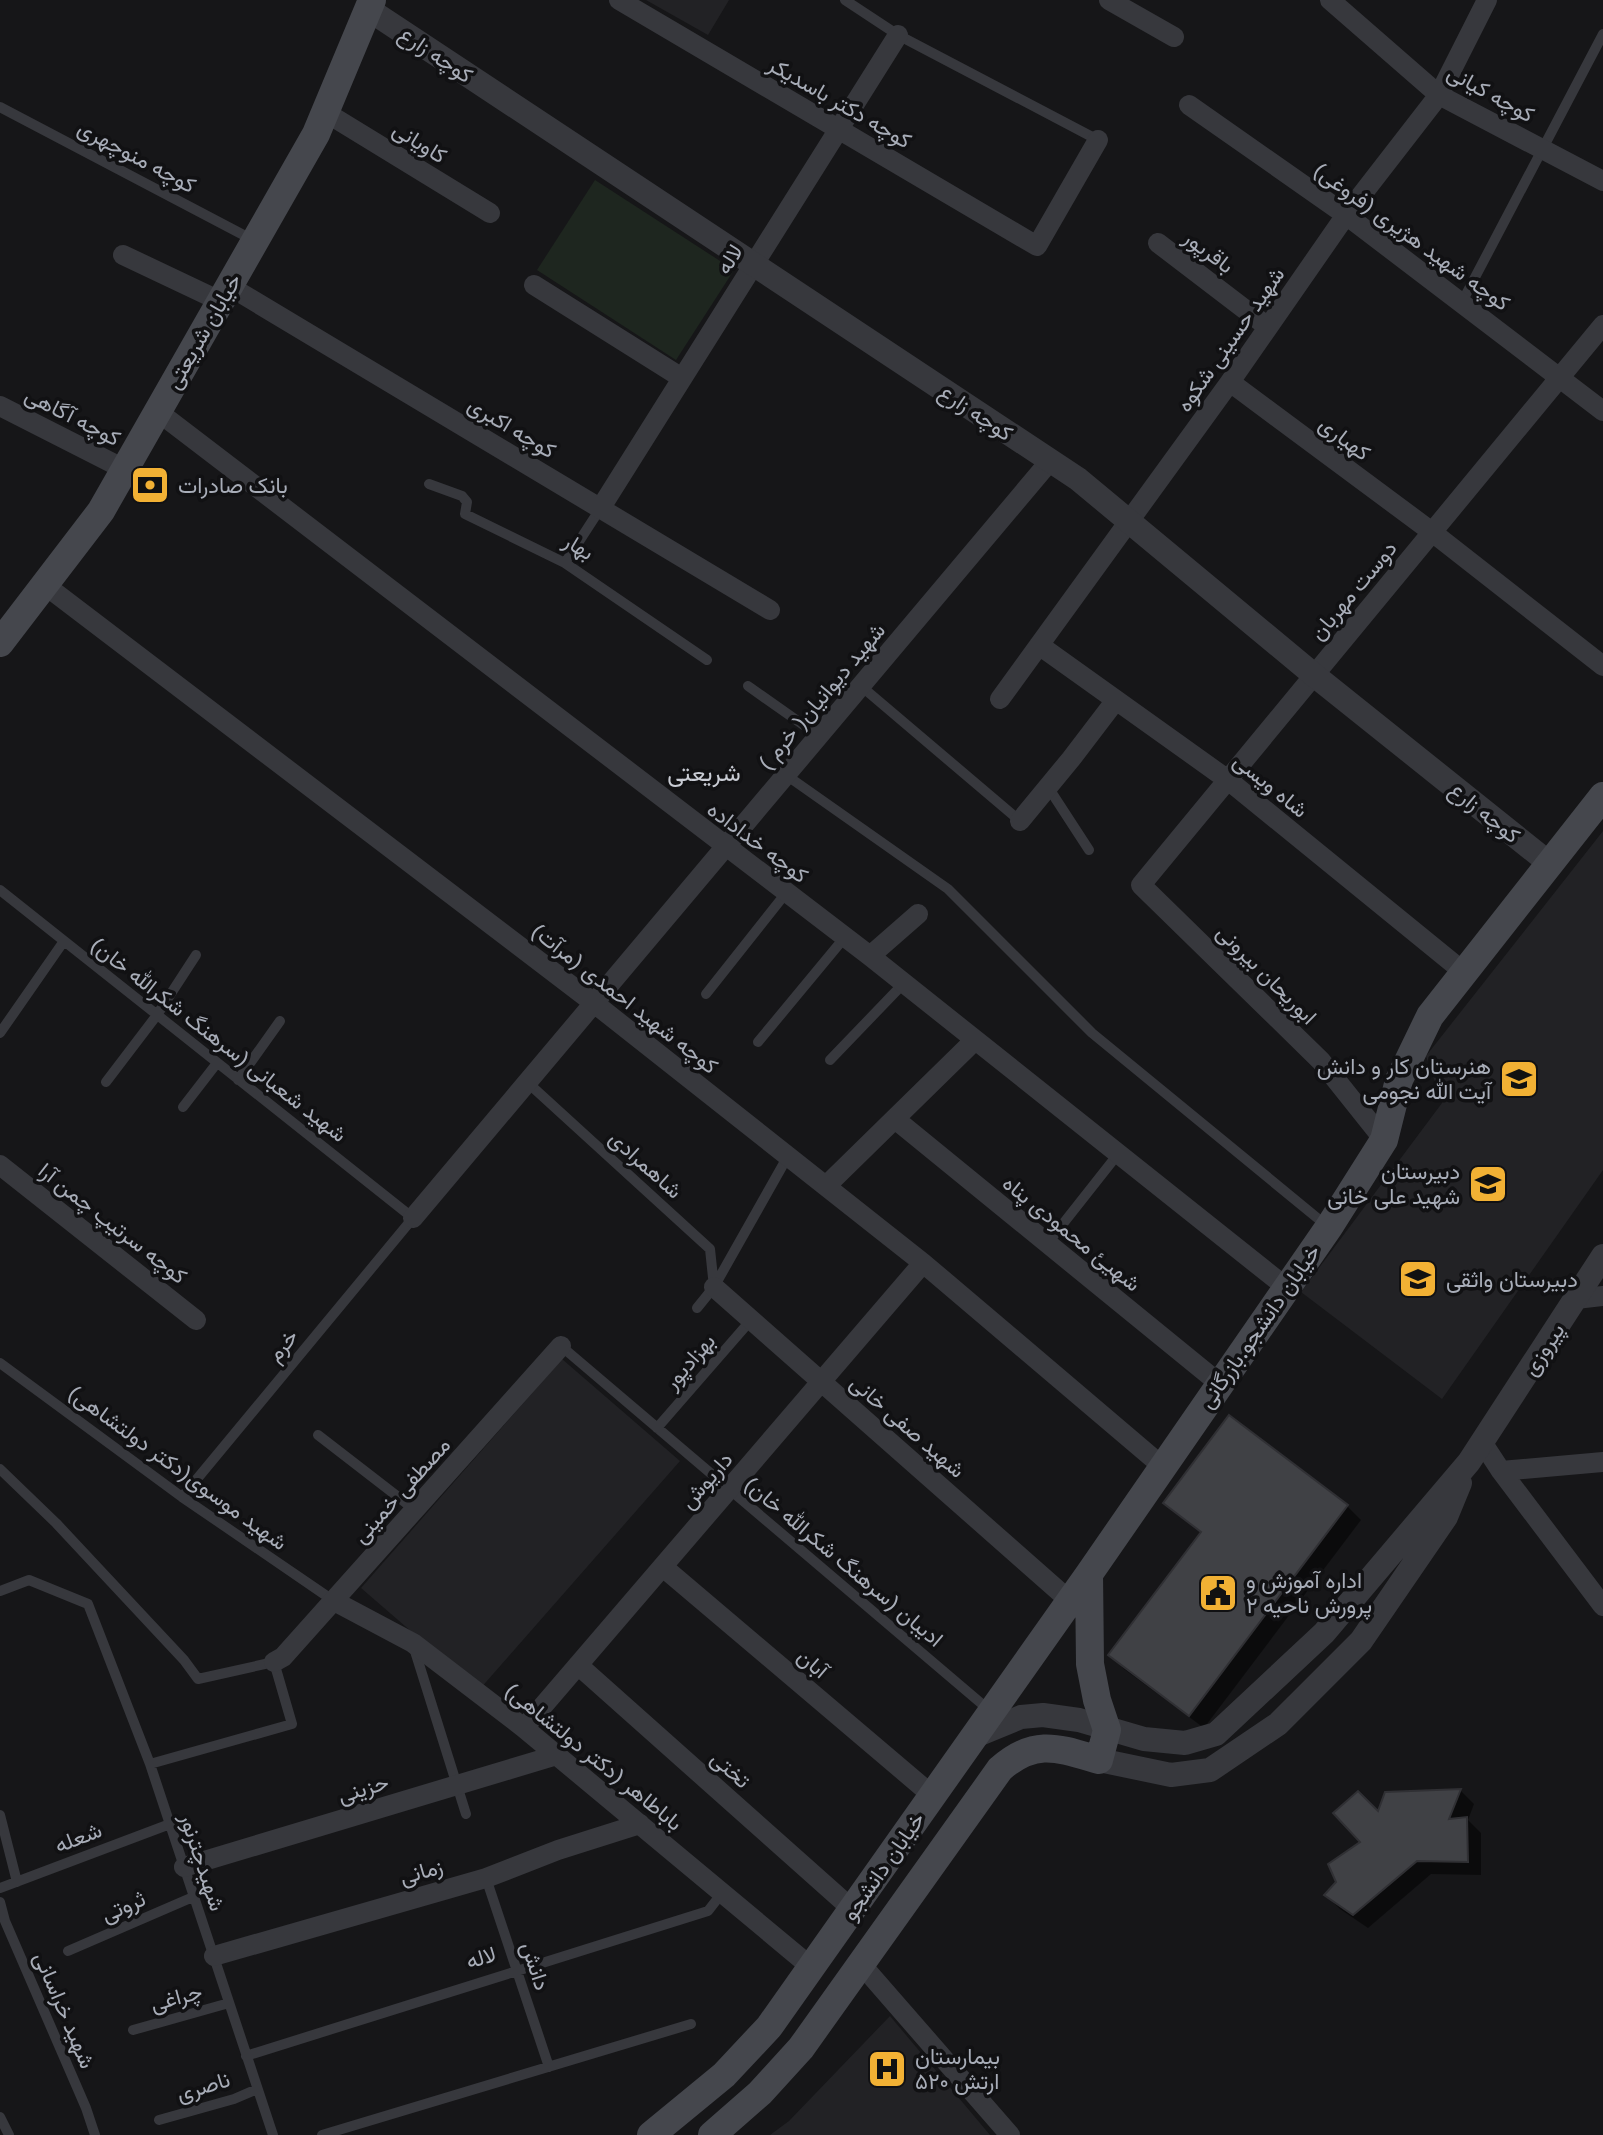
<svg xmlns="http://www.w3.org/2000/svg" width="1603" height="2135" font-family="'Golos Text',Vazirmatn,sans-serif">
<rect width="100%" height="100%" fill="#161618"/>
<path fill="#222225" d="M646,0H729L708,35Z
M1603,831V1170L1442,1399L1301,1292L1442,1103L1426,1056Z
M562,1359L680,1461L479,1690L361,1588Z
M890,2016L990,2135H770L789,2121Z"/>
<path fill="#1e261f" d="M595,180L734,270L676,360L537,270Z"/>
<path fill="#0007" d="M1166,1502L1347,1506L1361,1520L1204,1728L1124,1669L1111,1655L1202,1533Z
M1461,1791L1474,1804L1468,1820L1481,1833V1875L1431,1874L1368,1928L1340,1909L1326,1895L1338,1882L1363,1842L1379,1815L1387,1794Z"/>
<path fill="#404145" stroke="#303034" stroke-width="2" d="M1229,1415L1348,1505L1189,1716L1108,1655L1201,1532L1163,1503Z
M1461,1789L1449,1819L1467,1817L1468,1862L1417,1861L1353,1915L1324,1895L1336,1882L1328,1864L1360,1842L1333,1813L1358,1791L1378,1811L1385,1792Z"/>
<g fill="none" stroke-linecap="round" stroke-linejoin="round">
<path stroke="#37383d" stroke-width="10" d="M845,0L898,35L1098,140
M0,107L253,240
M1462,302L1603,34
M429,484L462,496L467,502L465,514L565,563L707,660
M565,563L600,509
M748,686L819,736
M861,686L1020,821
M786,775L948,889L1092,1033L1327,1226
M1048,787L1089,850
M0,890L413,1218L182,1497
M706,994L786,893
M0,1033L64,941
M758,1042L845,937
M830,1060L904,983
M238,1080L280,1021
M106,1082L157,1015L196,955
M527,1082L710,1249L714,1287
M183,1107L217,1063
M1047,1244L1118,1154
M697,1308L714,1287L788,1156
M561,1346L989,1710
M0,1363L182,1497L334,1601
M657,1428L751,1320
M318,1435L415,1510
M0,1469L56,1523L184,1660L198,1679L274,1662L292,1724L150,1764
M0,1591L29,1580L88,1604L150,1764L273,2135
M414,1648L466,1814
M0,1815L17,1882
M486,1878L549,2067
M0,1888L170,1824
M0,1902L5,1921L86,2108L95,2135
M68,1951L193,1897
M133,2030L229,2003
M246,2056L708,1911L722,1893
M0,2117L9,2135
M159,2120L234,2099L257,2089
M322,2135L691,2024"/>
<path stroke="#37383d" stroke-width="20" d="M619,0L1037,246L1098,140
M1109,0L1174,37
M1330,0L1439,95L1603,181
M1189,105L1346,215L1603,411
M325,112L490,213
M1158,243L1268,327
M123,255L220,301
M534,285L682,378
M229,286L770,610
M1230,382L1432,532L1603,666
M0,406L124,469
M157,411L870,956L1287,1288
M600,509L898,35
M45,585L594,1003L923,1263L1162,1466
M1039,645L1228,780L1465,973
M1000,699L1230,382L1346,215L1439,95L1487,0
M1020,821L1071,759L1116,700
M870,956L918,914
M895,1119L1220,1384
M1384,1140L1321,1061L1141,885L1603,325
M0,1165L196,1320
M826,1186L975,1040
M413,1218L1050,461
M714,1287L1070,1601
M1576,1299L1603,1296
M1482,1442L1501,1471L1603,1606
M1501,1471L1603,1462
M663,1567L933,1796
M334,1601L413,1643L524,1728L811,1967
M274,1662L283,1657L561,1346
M578,1665L852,1909
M524,1728L923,1263
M184,1867L557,1755
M214,1956L486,1878L558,1850L640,1824
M861,1964L1010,2135"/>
<path stroke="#37383d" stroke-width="24" d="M368,9L1078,479L1314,675L1549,863
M975,1736L1021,1717L1043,1715L1079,1720L1144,1739L1185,1743L1216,1734L1324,1633L1469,1462L1603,1256
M1099,1760L1171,1775L1210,1770L1278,1724L1361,1641L1446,1517L1460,1483"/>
<path stroke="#45474d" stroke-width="28" d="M0,643L101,511L316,134L372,0
M651,2135L724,2075L769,2027L1089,1574L1329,1227L1384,1140L1399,1080L1430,1016L1603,796
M712,2135L760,2093L801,2048L1000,1769C1035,1738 1058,1748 1099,1760L1107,1730L1097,1700L1090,1664L1089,1574"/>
</g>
<defs>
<symbol id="bank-square" viewBox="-11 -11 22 22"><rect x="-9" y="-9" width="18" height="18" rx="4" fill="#f2b134" stroke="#111113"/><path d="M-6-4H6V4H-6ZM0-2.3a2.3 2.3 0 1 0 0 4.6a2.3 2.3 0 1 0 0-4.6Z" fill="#111"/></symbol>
<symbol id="school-square" viewBox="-11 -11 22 22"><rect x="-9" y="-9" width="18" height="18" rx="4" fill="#f2b134" stroke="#111113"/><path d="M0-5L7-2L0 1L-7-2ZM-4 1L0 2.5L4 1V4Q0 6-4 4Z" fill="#111"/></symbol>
<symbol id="civic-square" viewBox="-11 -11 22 22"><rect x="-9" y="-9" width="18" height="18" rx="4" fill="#f2b134" stroke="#111113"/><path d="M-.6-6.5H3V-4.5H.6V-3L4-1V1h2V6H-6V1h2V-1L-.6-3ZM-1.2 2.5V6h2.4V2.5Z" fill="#111"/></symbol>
<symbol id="hospital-square" viewBox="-11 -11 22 22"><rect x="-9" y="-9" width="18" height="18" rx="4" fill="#f2b134" stroke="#111113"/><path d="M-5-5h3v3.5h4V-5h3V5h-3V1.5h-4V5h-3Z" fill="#111"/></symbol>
</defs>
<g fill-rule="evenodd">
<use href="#bank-square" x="128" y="463" width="44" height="44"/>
<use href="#school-square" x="1497" y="1057" width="44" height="44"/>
<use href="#school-square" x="1466" y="1162" width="44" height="44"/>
<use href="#school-square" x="1396" y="1257" width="44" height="44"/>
<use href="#civic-square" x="1196" y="1571" width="44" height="44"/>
<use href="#hospital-square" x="865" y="2047" width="44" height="44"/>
</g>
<g text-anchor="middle" stroke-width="7" stroke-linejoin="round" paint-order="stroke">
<g font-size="22" fill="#a8adb8" stroke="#111113">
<text transform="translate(436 54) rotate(34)" y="8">کوچه زارع</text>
<text transform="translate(1491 93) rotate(29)" y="8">کوچه کیانی</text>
<text transform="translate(840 102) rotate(30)" y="8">کوچه دکتر باسدیکر</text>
<text transform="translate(420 142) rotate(32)" y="8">کاویانی</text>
<text transform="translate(137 156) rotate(28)" y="8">کوچه منوچهری</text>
<text transform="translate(1412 236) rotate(36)" y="8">کوچه شهید هژیری (فروغی)</text>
<text transform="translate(1209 251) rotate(37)" y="8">باقرپور</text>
<text transform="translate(729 259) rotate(-58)" y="8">لاله</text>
<text transform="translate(203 331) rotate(-60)" y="8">خیابان شریعتی</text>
<text transform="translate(1230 339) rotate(-55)" y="8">شهید حسینی شکوه</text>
<text transform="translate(976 412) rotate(34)" y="8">کوچه زارع</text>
<text transform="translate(73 416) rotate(27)" y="8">کوچه آگاهی</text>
<text transform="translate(512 427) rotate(31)" y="8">کوچه اکبری</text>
<text transform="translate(1345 438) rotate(37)" y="8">کهیاری</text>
<text transform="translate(579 546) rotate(31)" y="8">بهار</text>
<text transform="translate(1353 590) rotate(-50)" y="8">دوست مهربان</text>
<text transform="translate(821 696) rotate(-50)" y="8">شهید دیوانیان( خرم )</text>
<text transform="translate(1271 785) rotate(39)" y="8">شاه ویسی</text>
<text transform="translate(1485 812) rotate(39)" y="8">کوچه زارع</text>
<text transform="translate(758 842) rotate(37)" y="8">کوچه خداداده</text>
<text transform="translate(1267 974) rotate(45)" y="8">ابوریحان بیرونی</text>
<text transform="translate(625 998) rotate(38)" y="8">کوچه شهید احمدی (مرآت)</text>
<text transform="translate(219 1039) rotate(38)" y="8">شهید شعبانی (سرهنگ شکرالله خان)</text>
<text transform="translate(646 1164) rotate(42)" y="8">شاهمرادی</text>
<text transform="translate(113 1223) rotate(38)" y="8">کوچه سرتیپ چمن آرا</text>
<text transform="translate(1072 1233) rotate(39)" y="8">شهیئ محمودی پناه</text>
<text transform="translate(1259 1326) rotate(-55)" y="8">خیابان دانشجو.بازرگانی</text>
<text transform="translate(282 1345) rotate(-50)" y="8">خرم</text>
<text transform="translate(1543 1349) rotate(-57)" y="8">پیروزی</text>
<text transform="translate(689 1361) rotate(-49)" y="8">بهزادپور</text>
<text transform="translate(908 1426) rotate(41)" y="8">شهید صفی خانی</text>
<text transform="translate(178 1467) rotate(36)" y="8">شهید موسوی(دکتر دولتشاهی)</text>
<text transform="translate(706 1480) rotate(-49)" y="8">داریوش</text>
<text transform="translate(401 1490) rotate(-48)" y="8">مصطفی خمینی</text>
<text transform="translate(844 1561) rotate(40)" y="8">ادیبان (سرهنگ شکرالله خان)</text>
<text transform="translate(813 1663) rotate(40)" y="8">آبان</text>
<text transform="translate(594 1756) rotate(39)" y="8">باباطاهر (دکتر دولتشاهی)</text>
<text transform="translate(731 1769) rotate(42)" y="8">تختی</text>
<text transform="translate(363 1788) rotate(-17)" y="8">حزینی</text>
<text transform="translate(78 1837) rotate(-21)" y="8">شعله</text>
<text transform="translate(203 1862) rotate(72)" y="8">شهیدچترنور</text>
<text transform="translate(883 1866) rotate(-55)" y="8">خیابان دانشجو</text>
<text transform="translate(421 1871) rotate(-16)" y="8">زمانی</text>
<text transform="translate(123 1906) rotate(-24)" y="8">ثروتی</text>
<text transform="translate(481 1957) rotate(-17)" y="8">لاله</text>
<text transform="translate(536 1966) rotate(72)" y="8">دانش</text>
<text transform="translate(176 1997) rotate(-15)" y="8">چراغی</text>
<text transform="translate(65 2010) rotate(67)" y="8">شهید خراسانی</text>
<text transform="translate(203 2086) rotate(-17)" y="8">ناصری</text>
</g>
<g font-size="22" fill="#a8adb8" stroke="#111113" text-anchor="start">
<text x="178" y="493">بانک صادرات</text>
<text x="1491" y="1074" text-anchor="end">هنرستان کار و دانش<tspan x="1491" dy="25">آیت الله نجومی</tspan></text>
<text x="1460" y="1179" text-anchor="end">دبیرستان<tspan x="1460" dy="25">شهید علی خانی</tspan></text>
<text x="1446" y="1287">دبیرستان واثقی</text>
<text x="1246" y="1588">اداره آموزش و<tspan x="1246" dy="25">پرورش ناحیه ۲</tspan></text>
<text x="915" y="2064">بیمارستان<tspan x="915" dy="25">۵۲۰ ارتش</tspan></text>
</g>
<g font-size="24" fill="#c9ccd4" stroke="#111113">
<text x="704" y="781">شریعتی</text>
</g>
</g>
</svg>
